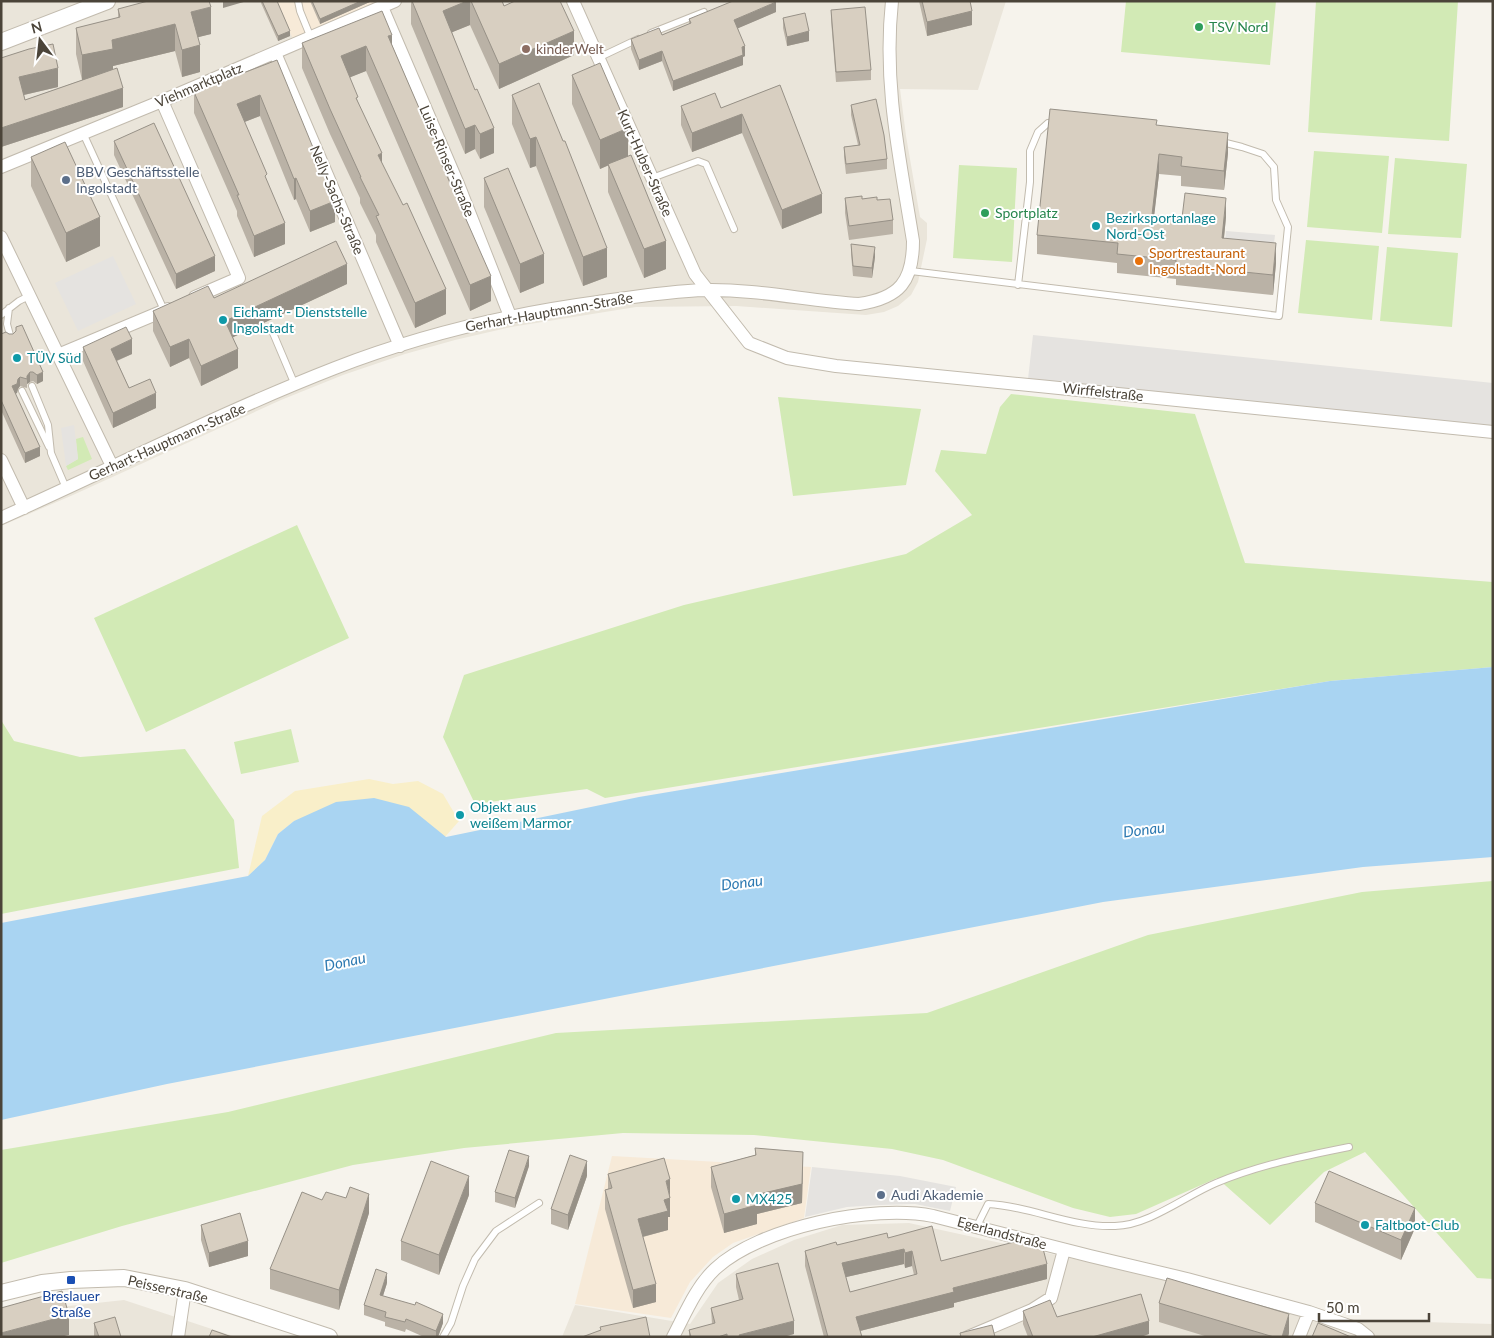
<svg xmlns="http://www.w3.org/2000/svg" width="1494" height="1338" font-family="Lato,sans-serif">
<rect width="100%" height="100%" fill="#f6f3ec"/>
<path fill="#eae5da" d="M1,1H1006L978,90L900,89L906,136L920,217L927,223V239L918,282L911,295L898,306L884,312L866,315L736,306L636,307L511,327L455,340L405,354L343,375L281,400L73,495L1,526Z
M909,1223L1355,1320L1493,1324V1337H562L575,1305L690,1324L718,1283L752,1259L794,1240L842,1225Z
M124,1300L236,1337H1V1316L14,1312Z"/>
<path fill="#f7ead8" d="M276,1H377L293,39Z
M612,1156L811,1167L804,1218L733,1243L713,1257L690,1282L671,1318L575,1304Z"/>
<path fill="#d2eab5" d="M1126,1H1276L1270,65L1121,52Z
M1316,1H1458L1449,141L1308,132Z
M1314,151L1389,156L1382,233L1307,227Z
M1395,158L1467,164L1461,238L1388,234Z
M959,165L1017,168L1012,262L953,258Z
M1306,240L1379,246L1372,320L1298,313Z
M1387,247L1458,253L1452,327L1380,321Z
M1011,394L1195,414L1245,563L1493,582V667L1330,681L605,798L587,789L475,804L443,737L464,675L684,605L906,554L972,515L935,471L941,450L986,454L1000,407Z
M778,397L921,409L906,485L793,496Z
M83,437L92,459L68,470L66,466L78,459L76,439Z
M297,525L349,638L146,732L94,618Z
M1,720L14,741L80,757L185,749L234,820L239,868L1,914Z
M291,729L299,762L241,774L234,742Z
M1493,881V1279L1477,1278L1365,1152L1324,1172L1270,1225L1217,1178L1136,1214L1110,1217L1073,1208L943,1160L892,1149L754,1135L623,1133L464,1148L353,1165L122,1226L1,1263V1150L228,1112L556,1033L927,1013L1148,935L1362,892Z"/>
<path fill="#f9efc9" d="M369,779L393,784L418,781L443,794L459,821L445,837L408,807L294,821L278,834L265,860L248,876L262,816L295,791Z"/>
<path fill="#e5e3e0" d="M1226,231L1275,235L1272,261L1224,256Z
M113,256L136,304L78,331L55,283Z
M1033,335L1493,383V428L1028,379Z
M74,425L78,459L66,466L61,428Z
M812,1167L900,1176L956,1187L950,1211L915,1204L879,1205L847,1207L805,1217Z"/>
<path fill="#a9d4f2" d="M1493,667V857L1363,867L1103,902L167,1084L1,1120V923L248,876L265,860L278,834L294,821L336,802L374,798L409,807L446,837L639,797L1330,681Z"/>
<g fill="none" stroke-linecap="round" stroke-linejoin="round">
<defs>
<path id="service" d="M298,1L300,11L311,38
M651,33L704,12
M598,58L638,39
M83,133L164,310
M652,178L698,161L706,164L734,229
M911,271L1279,316L1288,227L1276,200L1274,167L1263,154L1242,147L1222,142
M1018,285L1030,182V151L1038,132L1048,123L1056,122
M9,308L7,324L11,339
M1,315L19,301L29,296
M273,333L295,385
M32,386L48,425L51,453L66,488
M22,391L49,447
M977,1226L988,1204C1031,1206 1072,1228 1115,1226C1150,1225 1185,1196 1216,1183C1259,1165 1304,1156 1349,1147
M443,1337L451,1323L463,1286L475,1259L496,1231L539,1203"/>
<path id="minor" d="M573,1L695,274L749,343L787,358L836,366L1049,387L1493,432
M382,7L458,184L510,316
M275,53L400,346
M162,101L239,278L195,297
M1,167L162,101L395,1
M1,237L112,466
M58,355L168,309
M1,460L24,508
M1,518C113,468 222,412 335,368C420,335 509,314 598,302C633,297 670,291 706,290C756,289 809,301 859,304C900,298 913,281 913,241C900,159 883,85 892,1
M178,1337L185,1290
M673,1337C685,1314 696,1287 715,1269C760,1227 873,1204 933,1216L1090,1256L1187,1279L1309,1312L1358,1329L1368,1337
M968,1337L1032,1310L1051,1298L1064,1250
M1299,1337L1309,1312"/>
<path id="tertiary" d="M1,42L107,1
M1,1293L42,1283L71,1280L124,1278L185,1290L329,1337"/>
</defs>
<use href="#service" stroke="#c2bbae" stroke-width="8"/>
<use href="#minor" stroke="#c2bbae" stroke-width="14"/>
<use href="#tertiary" stroke="#c2bbae" stroke-width="18"/>
<use href="#service" stroke="#fff" stroke-width="6"/>
<use href="#minor" stroke="#fff" stroke-width="12"/>
<use href="#tertiary" stroke="#fff" stroke-width="16"/>
</g>
<path fill="#bab2a6" fill-rule="evenodd" d="M261,1H277L290,36L278,41L261,3Z
M310,1H372L320,24Z
M411,1H502L504,6L574,55L499,89L470,25L452,32L494,153L480,159L475,149L465,154L411,24Z
M919,1H970L972,25L927,36Z
M118,9L211,34L198,37L200,72L182,77L175,51L113,66V70L123,107L1,147V58L58,87L24,95L25,100L82,80L76,54V28L118,18Z
M831,10L871,70V80L836,82L831,20Z
M776,12L738,28L745,56L743,57V65L673,91L662,61L639,70L631,49V39L662,35L689,24V19Z
M783,18L809,41L787,46L783,28Z
M302,43L392,45L442,164L491,301L470,311L366,71L350,77L358,102L382,163L446,314L415,328L376,242V235L360,203V198L330,134L302,68Z
M277,60L335,222L310,232L296,199L294,200L260,116L244,122L267,182L285,244L254,257L237,216V211L194,113V92Z
M572,75L628,156L666,269L644,278L608,192V165L600,169L572,104Z
M539,83L607,277L583,286L536,166L530,168L512,124V95Z
M780,85L822,213L782,229L742,133L692,152L681,125V106L721,108Z
M851,105L887,159V169L846,174L844,157V147L858,145L851,115Z
M1157,126L1228,153L1224,190L1181,186V176L1159,174L1154,215L1182,218L1226,217L1224,238L1276,263L1273,295L1176,285V279L1117,273V263L1037,254V235Z
M114,141L215,271L176,289L114,155Z
M31,157L100,246L66,262L31,186Z
M484,178L544,283L520,293L484,207Z
M845,198L877,200L893,220V234L849,240L845,213Z
M851,244L875,257L872,278L853,276L851,254Z
M347,284L233,337L238,368L201,386L189,358L170,367L153,331V311L214,298Z
M16,331L43,381L37,384L33,381L30,382L27,384V388L20,386L18,389L17,393L15,394L40,456L25,463L1,410V334H13Z
M83,347L132,354L117,361L129,388L156,408L113,428L83,361Z
M755,1148L803,1172L802,1203L757,1214V1224L724,1233L711,1187V1167L755,1155Z
M529,1166L515,1208L495,1202V1192Z
M608,1174L670,1196V1217H668V1230L643,1237L656,1302L633,1308L605,1209V1190L608,1189Z
M587,1176L568,1230L551,1224V1209Z
M469,1195L439,1275L401,1260V1241Z
M322,1200L369,1213L339,1310L270,1289V1269Z
M1315,1203L1415,1228L1401,1260L1315,1222Z
M201,1225L248,1256L209,1267L201,1240Z
M888,1238L941,1261L1047,1279L954,1303V1307L860,1331L862,1337H824L805,1266V1251L837,1245ZM904,1264L905,1268L912,1266L914,1275L850,1292L846,1277Z
M736,1274L794,1334L783,1337H689V1330L712,1324L711,1308L739,1300L736,1287Z
M387,1283L383,1296L443,1323L438,1337H424L406,1329L405,1332L385,1326V1322L364,1315V1305Z
M1159,1303L1289,1333L1288,1337H1208L1159,1322Z
M1023,1311L1057,1317L1149,1334L1140,1337H1028L1023,1324Z
M94,1323L121,1337H94Z"/>
<path fill="#979187" d="M223,1H247L223,8Z
M361,1H372L320,24V19Z
M467,1H470V25L443,36V11Z
M776,2V12L734,30V20Z
M211,7V34L191,39V12Z
M972,11V25L927,36V22Z
M175,24V51L113,66V75L82,82V55L112,40Z
M290,31V36L278,41V36Z
M574,31V55L499,89V64Z
M809,31V41L787,46V37Z
M392,35V60L388,36Z
M200,45V72L182,77V50Z
M366,46V71L341,81V56Z
M745,46V56L743,57V65L673,91V81Z
M662,51V61L639,70V60Z
M58,68V87L19,96V77Z
M123,88V107L1,147V128Z
M260,95V116L237,125V104Z
M742,114V133L692,152V133Z
M475,125V149L465,154V129Z
M494,128V153L480,159V134Z
M628,128V157L600,169V140Z
M1228,133V153L1224,190V171Z
M536,137V166L530,168V139Z
M382,153V178L378,155Z
M1159,154V174L1152,235V215Z
M296,178V199L294,200V179Z
M822,194V213L782,229V210Z
M1226,198V217L1222,257V238Z
M335,201V222L310,232V211Z
M100,217V246L66,262V233Z
M285,223V244L254,257V236Z
M666,241V269L644,278V249Z
M1276,243V263L1273,295V275Z
M875,247V257L872,278V268Z
M607,248V277L583,286V257Z
M544,254V283L520,293V264Z
M215,256V271L176,289V274Z
M347,264V284L225,341V321Z
M491,276V301L470,311V285Z
M446,289V314L415,328V303Z
M132,339V354L111,363V349Z
M189,339V358L170,367V347Z
M238,349V368L201,386V366Z
M30,372V382L27,384V376Z
M43,372V381L37,384V375Z
M20,377V386L18,389L17,393L12,395V386Z
M156,393V408L113,428V413Z
M40,447V456L25,463V453Z
M803,1152L802,1203L757,1214V1224L724,1233V1214L755,1195Z
M529,1156V1166L515,1208V1198Z
M587,1161V1176L568,1230V1215Z
M469,1176V1195L439,1275V1255Z
M670,1179V1198L666,1181Z
M369,1194V1213L339,1310V1290Z
M670,1198V1217H668V1230L638,1238V1219L664,1200Z
M1415,1208V1228L1401,1260V1240Z
M248,1241V1256L209,1267V1253Z
M904,1249V1264L842,1278V1263Z
M912,1251V1266L905,1268V1253Z
M1047,1264V1279L954,1303V1307L856,1332V1317L953,1288Z
M387,1273V1283L380,1305V1295Z
M656,1284V1302L633,1308V1290Z
M443,1314V1323L438,1337H436V1331Z
M1289,1314V1333L1288,1337H1282Z
M69,1315V1335L60,1337H1V1333Z
M794,1321V1334L783,1337H739V1335Z
M1149,1321V1334L1140,1337H1092Z"/>
<path fill="#d8cfc1" stroke="#979187" fill-rule="evenodd" d="M148,1H209L211,7L191,12L200,45L182,50L175,24L112,40L113,49L82,55L76,28L120,17L118,9Z
M262,1H277L290,31L278,36Z
M312,1H361L320,19Z
M412,1H467L443,11L475,90L477,89L494,128L480,134L475,125L465,129Z
M471,1H502L504,6L515,1H560L574,31L499,64Z
M733,1L776,2L734,20L745,46L742,47L743,55L673,81L662,51L639,60L631,39L659,28L662,35L691,23L689,19Z
M922,1H970L972,11L927,22Z
M865,7L871,70L836,72L831,10Z
M382,11L392,35L388,36L432,138H434L442,157L439,158L491,276L470,285L366,46L341,56L358,97L356,98L382,153L378,155L403,205L407,203L446,289L415,303L376,216L379,215L360,177H361L330,109L302,43Z
M805,13L809,31L787,37L783,18Z
M53,44L58,68L19,77L25,100L117,68L123,88L1,128V58L29,49Z
M277,60L335,201L310,211L296,178L294,179L260,95L237,104L267,174L265,176L285,223L254,236L237,195H239L194,92Z
M600,63L628,128L600,140L572,75Z
M539,83L563,141H565L607,248L583,257L536,137L530,139L512,95Z
M780,85L822,194L782,210L742,114L692,133L681,106L715,93L721,108Z
M876,99L884,135L887,159L846,164L844,147L860,145L851,105Z
M1050,109L1157,120L1156,125L1228,133L1224,171L1181,166L1182,157L1159,154L1152,215L1182,218L1185,193L1226,198L1222,238L1276,243L1273,275L1176,265V260L1117,254L1118,243L1037,235Z
M154,123L215,256L176,274L114,141Z
M65,142L100,217L66,233L31,157Z
M631,155L666,241L644,249L608,164Z
M508,168L544,254L520,264L484,178Z
M862,196V199L877,197V200L890,199L893,220L849,226L845,198Z
M336,241L347,264L225,321L238,349L201,366L189,339L170,347L153,311L208,286L214,298Z
M851,244L875,247L872,268L853,266Z
M22,325L43,372L37,375L33,372H30L27,376V379L20,377L18,379L17,384L12,386L40,447L25,453L1,400V334L6,332L9,334H13L16,331V327Z
M126,327L132,339L111,349L129,388L150,379L156,393L113,413L83,347Z
M755,1148L803,1152L802,1184L755,1195L757,1205L724,1214L711,1167L756,1155Z
M509,1150L529,1156L515,1198L495,1192Z
M570,1155L587,1161L568,1215L551,1209Z
M664,1158L670,1179L666,1181L670,1198L664,1200L668,1211L638,1219L656,1284L633,1290L605,1190L612,1188L608,1174Z
M431,1161L469,1176L439,1255L401,1241Z
M1329,1171L1415,1208L1401,1240L1315,1203Z
M350,1187L369,1194L339,1290L270,1269L302,1192L322,1200L326,1192L346,1198Z
M240,1213L248,1241L209,1253L201,1225Z
M932,1226L941,1261L1037,1236L1040,1237L1047,1264L953,1288L954,1292L856,1317L862,1337H828L805,1251L836,1242L837,1245L887,1233L888,1238ZM904,1249L905,1253L912,1251L917,1274L850,1292L842,1263Z
M778,1263L794,1321L739,1335L740,1337H727V1334L718,1337H691L689,1330L715,1323L711,1308L743,1299L736,1274Z
M376,1269L387,1273L380,1295L415,1305L416,1302L443,1314L436,1331L406,1319L405,1322L385,1317L386,1312L364,1305Z
M1167,1278L1289,1314L1282,1337H1274L1159,1303Z
M62,1291L69,1315L1,1333V1308Z
M1141,1294L1149,1321L1092,1337H1033L1023,1311L1050,1300L1057,1317Z
M115,1317L121,1337H99L94,1323Z
M646,1317L650,1337H582L601,1330L600,1327Z
M1318,1323L1351,1337H1312Z
M992,1325L995,1337H961L960,1333Z
M212,1330L232,1337H209Z"/>
<g fill="#2e9e5b" stroke="#fff" stroke-width="2">
<circle cx="1199" cy="27" r="5"/>
<circle cx="985" cy="213" r="5"/>
</g>
<circle fill="#8d6e63" stroke="#fff" stroke-width="2" cx="526" cy="49" r="5"/>
<g fill="#5c6f8a" stroke="#fff" stroke-width="2">
<circle cx="66" cy="180" r="5"/>
<circle cx="881" cy="1195" r="5"/>
</g>
<g fill="#0f9aa8" stroke="#fff" stroke-width="2">
<circle cx="1096" cy="226" r="5"/>
<circle cx="223" cy="320" r="5"/>
<circle cx="17" cy="358" r="5"/>
<circle cx="460" cy="815" r="5"/>
<circle cx="736" cy="1199" r="5"/>
<circle cx="1365" cy="1225" r="5"/>
</g>
<circle fill="#e8710a" stroke="#fff" stroke-width="2" cx="1139" cy="261" r="5"/>
<rect fill="#1a4fb4" stroke="#fff" stroke-width="2" x="66" y="1275" width="10" height="10" rx="2.5"/>
<g text-anchor="middle" stroke-width="4" stroke-linejoin="round" paint-order="stroke">
<g font-size="14" fill="#27864d" stroke="#fff" text-anchor="start">
<text x="1209" y="32">TSV Nord</text>
<text x="995" y="218">Sportplatz</text>
</g>
<g font-size="14" fill="#785e54" stroke="#fff" text-anchor="start">
<text x="536" y="54">kinderWelt</text>
</g>
<g font-size="14" fill="#4b4439" stroke="#fff">
<text transform="translate(199 85) rotate(-23)" y="5">Viehmarktplatz</text>
<text transform="translate(447 161) rotate(67)" y="5">Luise-Rinser-Straße</text>
<text transform="translate(645 163) rotate(66)" y="5">Kurt-Huber-Straße</text>
<text transform="translate(337 200) rotate(67)" y="5">Nelly-Sachs-Straße</text>
<text transform="translate(549 312) rotate(-10)" y="5">Gerhart-Hauptmann-Straße</text>
<text transform="translate(1103 392) rotate(6)" y="5">Wirffelstraße</text>
<text transform="translate(167 442) rotate(-24)" y="5">Gerhart-Hauptmann-Straße</text>
<text transform="translate(1002 1233) rotate(15)" y="5">Egerlandstraße</text>
<text transform="translate(168 1289) rotate(13)" y="5">Peisserstraße</text>
</g>
<g font-size="14" fill="#4e5e75" stroke="#fff" text-anchor="start">
<text x="76" y="177">BBV Geschäftsstelle<tspan x="76" dy="16">Ingolstadt</tspan></text>
<text x="891" y="1200">Audi Akademie</text>
</g>
<g font-size="14" fill="#0d838f" stroke="#fff" text-anchor="start">
<text x="1106" y="223">Bezirksportanlage<tspan x="1106" dy="16">Nord-Ost</tspan></text>
<text x="233" y="317">Eichamt - Dienststelle<tspan x="233" dy="16">Ingolstadt</tspan></text>
<text x="27" y="363">TÜV Süd</text>
<text x="470" y="812">Objekt aus<tspan x="470" dy="16">weißem Marmor</tspan></text>
<text x="746" y="1204">MX425</text>
<text x="1375" y="1230">Faltboot-Club</text>
</g>
<g font-size="14" fill="#c56008" stroke="#fff" text-anchor="start">
<text x="1149" y="258">Sportrestaurant<tspan x="1149" dy="16">Ingolstadt-Nord</tspan></text>
</g>
<g font-size="14" fill="#164399" stroke="#fff">
<text x="71" y="1301">Breslauer<tspan x="71" dy="16">Straße</tspan></text>
</g>
<g font-size="15" font-style="italic" fill="#2e7ab2" stroke="#fff">
<text transform="translate(1144 830) rotate(-7)" y="5">Donau</text>
<text transform="translate(742 883) rotate(-7)" y="5">Donau</text>
<text transform="translate(345 962) rotate(-12)" y="5">Donau</text>
</g>
</g>
<rect width="1494" height="1338" fill="none" stroke="#4b4439" stroke-width="5"/>
<g transform="translate(40 40) rotate(345)" stroke="#ffffff" stroke-width="4" paint-order="stroke">
<path d="M0-4L9 19L0 12L-9 19Z" fill="#4b4439"/>
<text y="-8" font-size="14" font-weight="bold" text-anchor="middle" fill="#4b4439">N</text>
</g>
<path d="M1319 1313v8h110v-8" fill="none" stroke="#4b4439" stroke-width="2.5"/>
<text x="1326" y="1313" font-size="15" fill="#4b4439" stroke="#ffffff" stroke-width="4" paint-order="stroke">50 m</text>
</svg>
